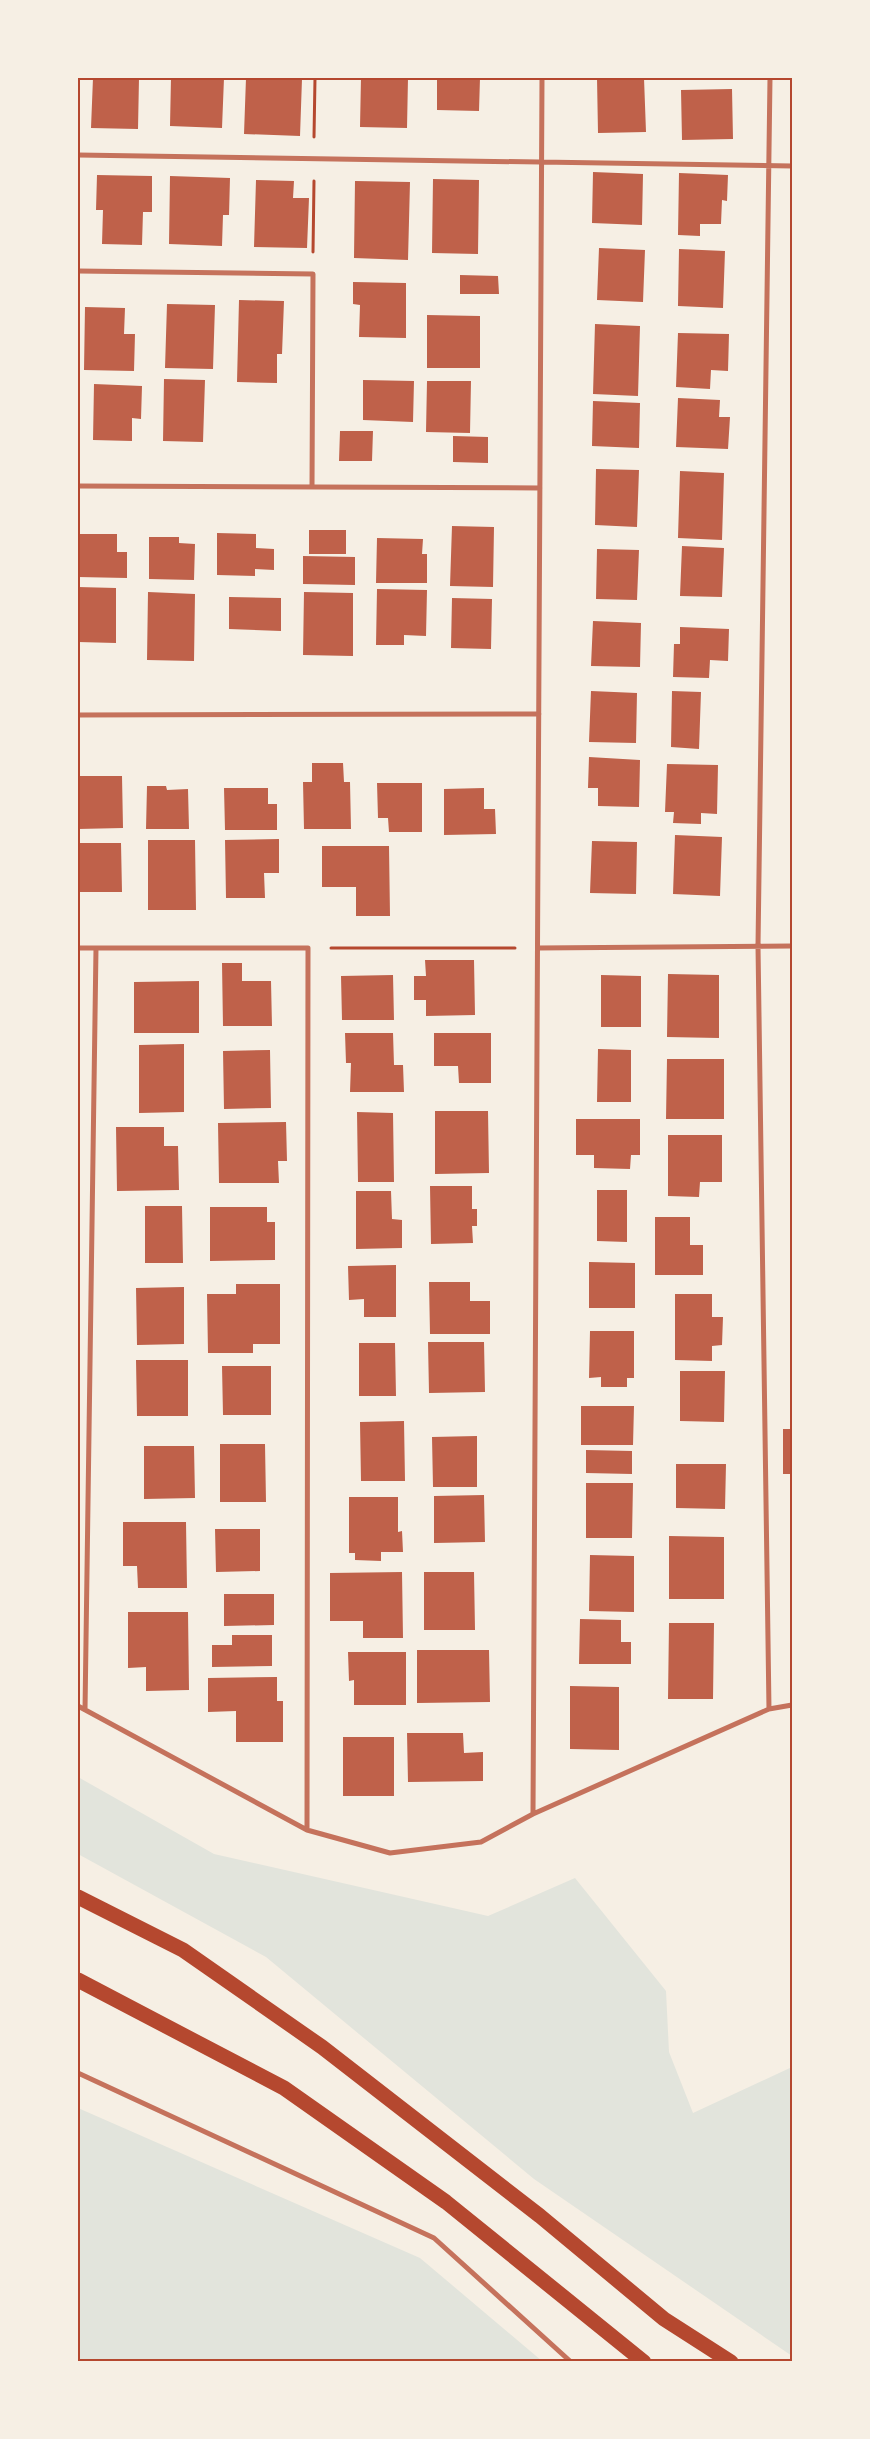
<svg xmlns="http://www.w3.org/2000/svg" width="870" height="2439" font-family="Inter,sans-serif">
<rect width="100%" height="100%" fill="#f6efe4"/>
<path fill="#e2e4dc" d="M78,1777L214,1854L488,1916L575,1878L666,1991L669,2052L693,2113L792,2067V2356L534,2179L266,1957L78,1854Z
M78,2108L420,2258L542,2361H78Z"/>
<path fill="#bf614a" d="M93,78H139L138,129L91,128Z
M171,78H224L222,128L170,126Z
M246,78L302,79L300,136L244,134Z
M361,78H408L407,128L360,127Z
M437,78H480L479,111L437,110Z
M597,78H644L646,132L598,133Z
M732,89L733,139L682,140L681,90Z
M593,172L643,174L642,225L592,223Z
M679,173L728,175L727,201L722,200L721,224H700V236L678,235Z
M97,175L152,176V212H143L142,245L102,244L103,210H96Z
M170,176L230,178L229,215H223L222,246L169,244Z
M433,179L479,180L478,254L432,253Z
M256,180L294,181L293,198H309L307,248L254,247Z
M355,181L410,182L408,260L354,258Z
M599,248L645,250L643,302L597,300Z
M679,249L725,251L723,308L678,306Z
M460,275L498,276L499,294H460Z
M353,282L406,283V338L359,337L360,305L353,304Z
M239,300L284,301L282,354H277V383L237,382Z
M167,304L215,305L213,369L165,368Z
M85,307L125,308L124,334H135L134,371L84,370Z
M427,315L480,316V368H427Z
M595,324L640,326L638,396L593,394Z
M678,333L729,334L728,371L711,370L710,389L676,387Z
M164,379L205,380L203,442L163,441Z
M363,380L414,381L413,422L363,420Z
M427,381H471L470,433L426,432Z
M94,384L142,386L141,419L132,418V441L93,440Z
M678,398L720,400L719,417H730L728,449L676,447Z
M593,401L640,403L639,448L592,446Z
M340,431H373L372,461H339Z
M453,436L488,437V463L453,462Z
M596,469L639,470L637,527L595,525Z
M680,471L724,473L722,540L678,538Z
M452,526L494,527L493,587L450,586Z
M309,530H346V554H309Z
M217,533L256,534V548L274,549V570L255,569V576L217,575Z
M78,534H117V552H127V578L78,577Z
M149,537H179V543L195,544L194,580L149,579Z
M377,538L423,539L422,554H427V583H376Z
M682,546L724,548L722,597L680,596Z
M597,549L639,550L637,600L596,599Z
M303,556L355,557V585L303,584Z
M78,587L116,588V643L78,642Z
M377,589L427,590L426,636L404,635V645H376Z
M148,592L195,594L194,661L147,660Z
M304,592L353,593V656L303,655Z
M229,597L281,598V631L229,629Z
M452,598L492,599L491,649L451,648Z
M593,621L641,623L640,667L591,666Z
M680,627L729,629L728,661L710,660L709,678L673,677L674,644H680Z
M591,691L637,693L636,743L589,742Z
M672,691L701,692L699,749L671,747Z
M589,757L640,760L639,807L598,806V788H588Z
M312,763H343L344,782H350L351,829H304L303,782H312Z
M667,764L718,765L717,814L701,813V824L673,823L674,812H665Z
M78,776H122L123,828L78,829Z
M377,783H422V832H389L388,818H378Z
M147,786H166L167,790L188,789L189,829H146Z
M224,788H268V804H277V830H225Z
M484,788V809H495L496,834L444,835V789Z
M675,835L722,837L720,896L673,894Z
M279,839V873H264L265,898H226L225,840Z
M148,840H195L196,910H148Z
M592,841L637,842L636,894L590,893Z
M78,843H121L122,892H78Z
M322,846H389L390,916H356V887H322Z
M425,960H474L475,1015L426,1016V1000H414V976H426Z
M222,963H242V981H271L272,1026H223Z
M668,974L719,975V1038L667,1037Z
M393,975L394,1020H342L341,976Z
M601,975L641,976V1027H601Z
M199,981V1033H134V982Z
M345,1033H393L394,1065H403L404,1092H350L351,1063H346Z
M434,1033H491V1083H459L458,1066H434Z
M184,1044V1112L139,1113V1045Z
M598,1049L631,1050V1102H597Z
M270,1050L271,1108L224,1109L223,1051Z
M667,1059H724V1119H666Z
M435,1111H488L489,1173L435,1174Z
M357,1112L393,1113L394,1182H358Z
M576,1119H640V1155H631L630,1169L594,1168V1155H576Z
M286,1122L287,1161H278L279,1183H219L218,1123Z
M116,1127H164V1146H178L179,1190L117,1191Z
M668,1135H722V1182H700L699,1197L668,1196Z
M430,1186H472V1209H477V1226H472L473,1243L431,1244Z
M597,1190H627V1242L597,1241Z
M356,1191H391L392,1219L402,1220V1248L356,1249Z
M145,1206H182L183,1263H145Z
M210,1207H267V1222H275V1260L210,1261Z
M655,1217H690V1245H703V1275H655Z
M589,1262L635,1263V1308H589Z
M396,1265V1317H364V1299L349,1300L348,1266Z
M429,1282H470V1301H490V1334H430Z
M236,1284H280V1344H253V1353H208L207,1294H236Z
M184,1287V1344L137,1345L136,1288Z
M675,1294H712V1317H723L722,1345L712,1346V1361L675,1360Z
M590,1331H634V1378H627V1387H601V1377L589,1378Z
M428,1342H484L485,1392L429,1393Z
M359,1343H395L396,1396H359Z
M136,1360H188V1416H137Z
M222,1366H271V1415H223Z
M680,1371H725L724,1422L680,1421Z
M581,1406H634L633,1445H581Z
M404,1421L405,1481H361L360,1422Z
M783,1429H792V1474H783Z
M477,1436V1487H433L432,1437Z
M220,1444H265L266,1502H220Z
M144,1446H194L195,1498L144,1499Z
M586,1450L632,1451V1474L586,1473Z
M676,1464H726L725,1509L676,1508Z
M586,1483H633L632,1538H586Z
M484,1495L485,1542L434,1543V1496Z
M349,1497H398V1532L402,1531L403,1552H381V1561L355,1560V1553H349Z
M123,1522H186L187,1588H138L137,1566H123Z
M215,1529H260V1571L216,1572Z
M669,1536L724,1537V1599H669Z
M590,1555L634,1556V1612L589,1611Z
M402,1572L403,1638H363V1621H330V1573Z
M424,1572H474L475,1630H424Z
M224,1594H274V1625L224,1626Z
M128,1612H188L189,1690L146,1691V1667L128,1668Z
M580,1619L621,1620V1642H631V1664H579Z
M669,1623H714L713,1699H668Z
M232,1635H272V1666L212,1667V1645H232Z
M417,1650H489L490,1702L417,1703Z
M348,1652H406V1705H354V1680L349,1681Z
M277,1677V1701H283V1742H236V1711L208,1712V1678Z
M570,1686L619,1687V1750L570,1749Z
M407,1733H463L464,1753L483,1752V1781L408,1782Z
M343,1737H394V1796H343Z"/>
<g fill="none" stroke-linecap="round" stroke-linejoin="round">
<path stroke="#b5482f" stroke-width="3" d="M314,137L315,78
M313,252L314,181
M331,948H515"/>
<path stroke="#c5725c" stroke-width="5" d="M78,155L792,166
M78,271L313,274L312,487
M78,486L540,488
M78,715L539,714
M78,948H308L307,1830
M538,948L792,946
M78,1706L307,1830L390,1853L481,1842L533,1814L769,1709L792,1705
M769,1709L758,946L770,78
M85,1710L96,948
M533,1814L542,78
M78,2073L434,2238L571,2362"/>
<path stroke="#b5482f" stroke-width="15" d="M78,1897L183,1950L322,2047L540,2216L664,2319L731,2362
M78,1980L284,2088L446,2202L644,2362"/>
</g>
<rect width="870" height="2439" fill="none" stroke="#f6efe4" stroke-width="158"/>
<rect x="79" y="79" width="712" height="2281" fill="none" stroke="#b5482f" stroke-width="2"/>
</svg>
